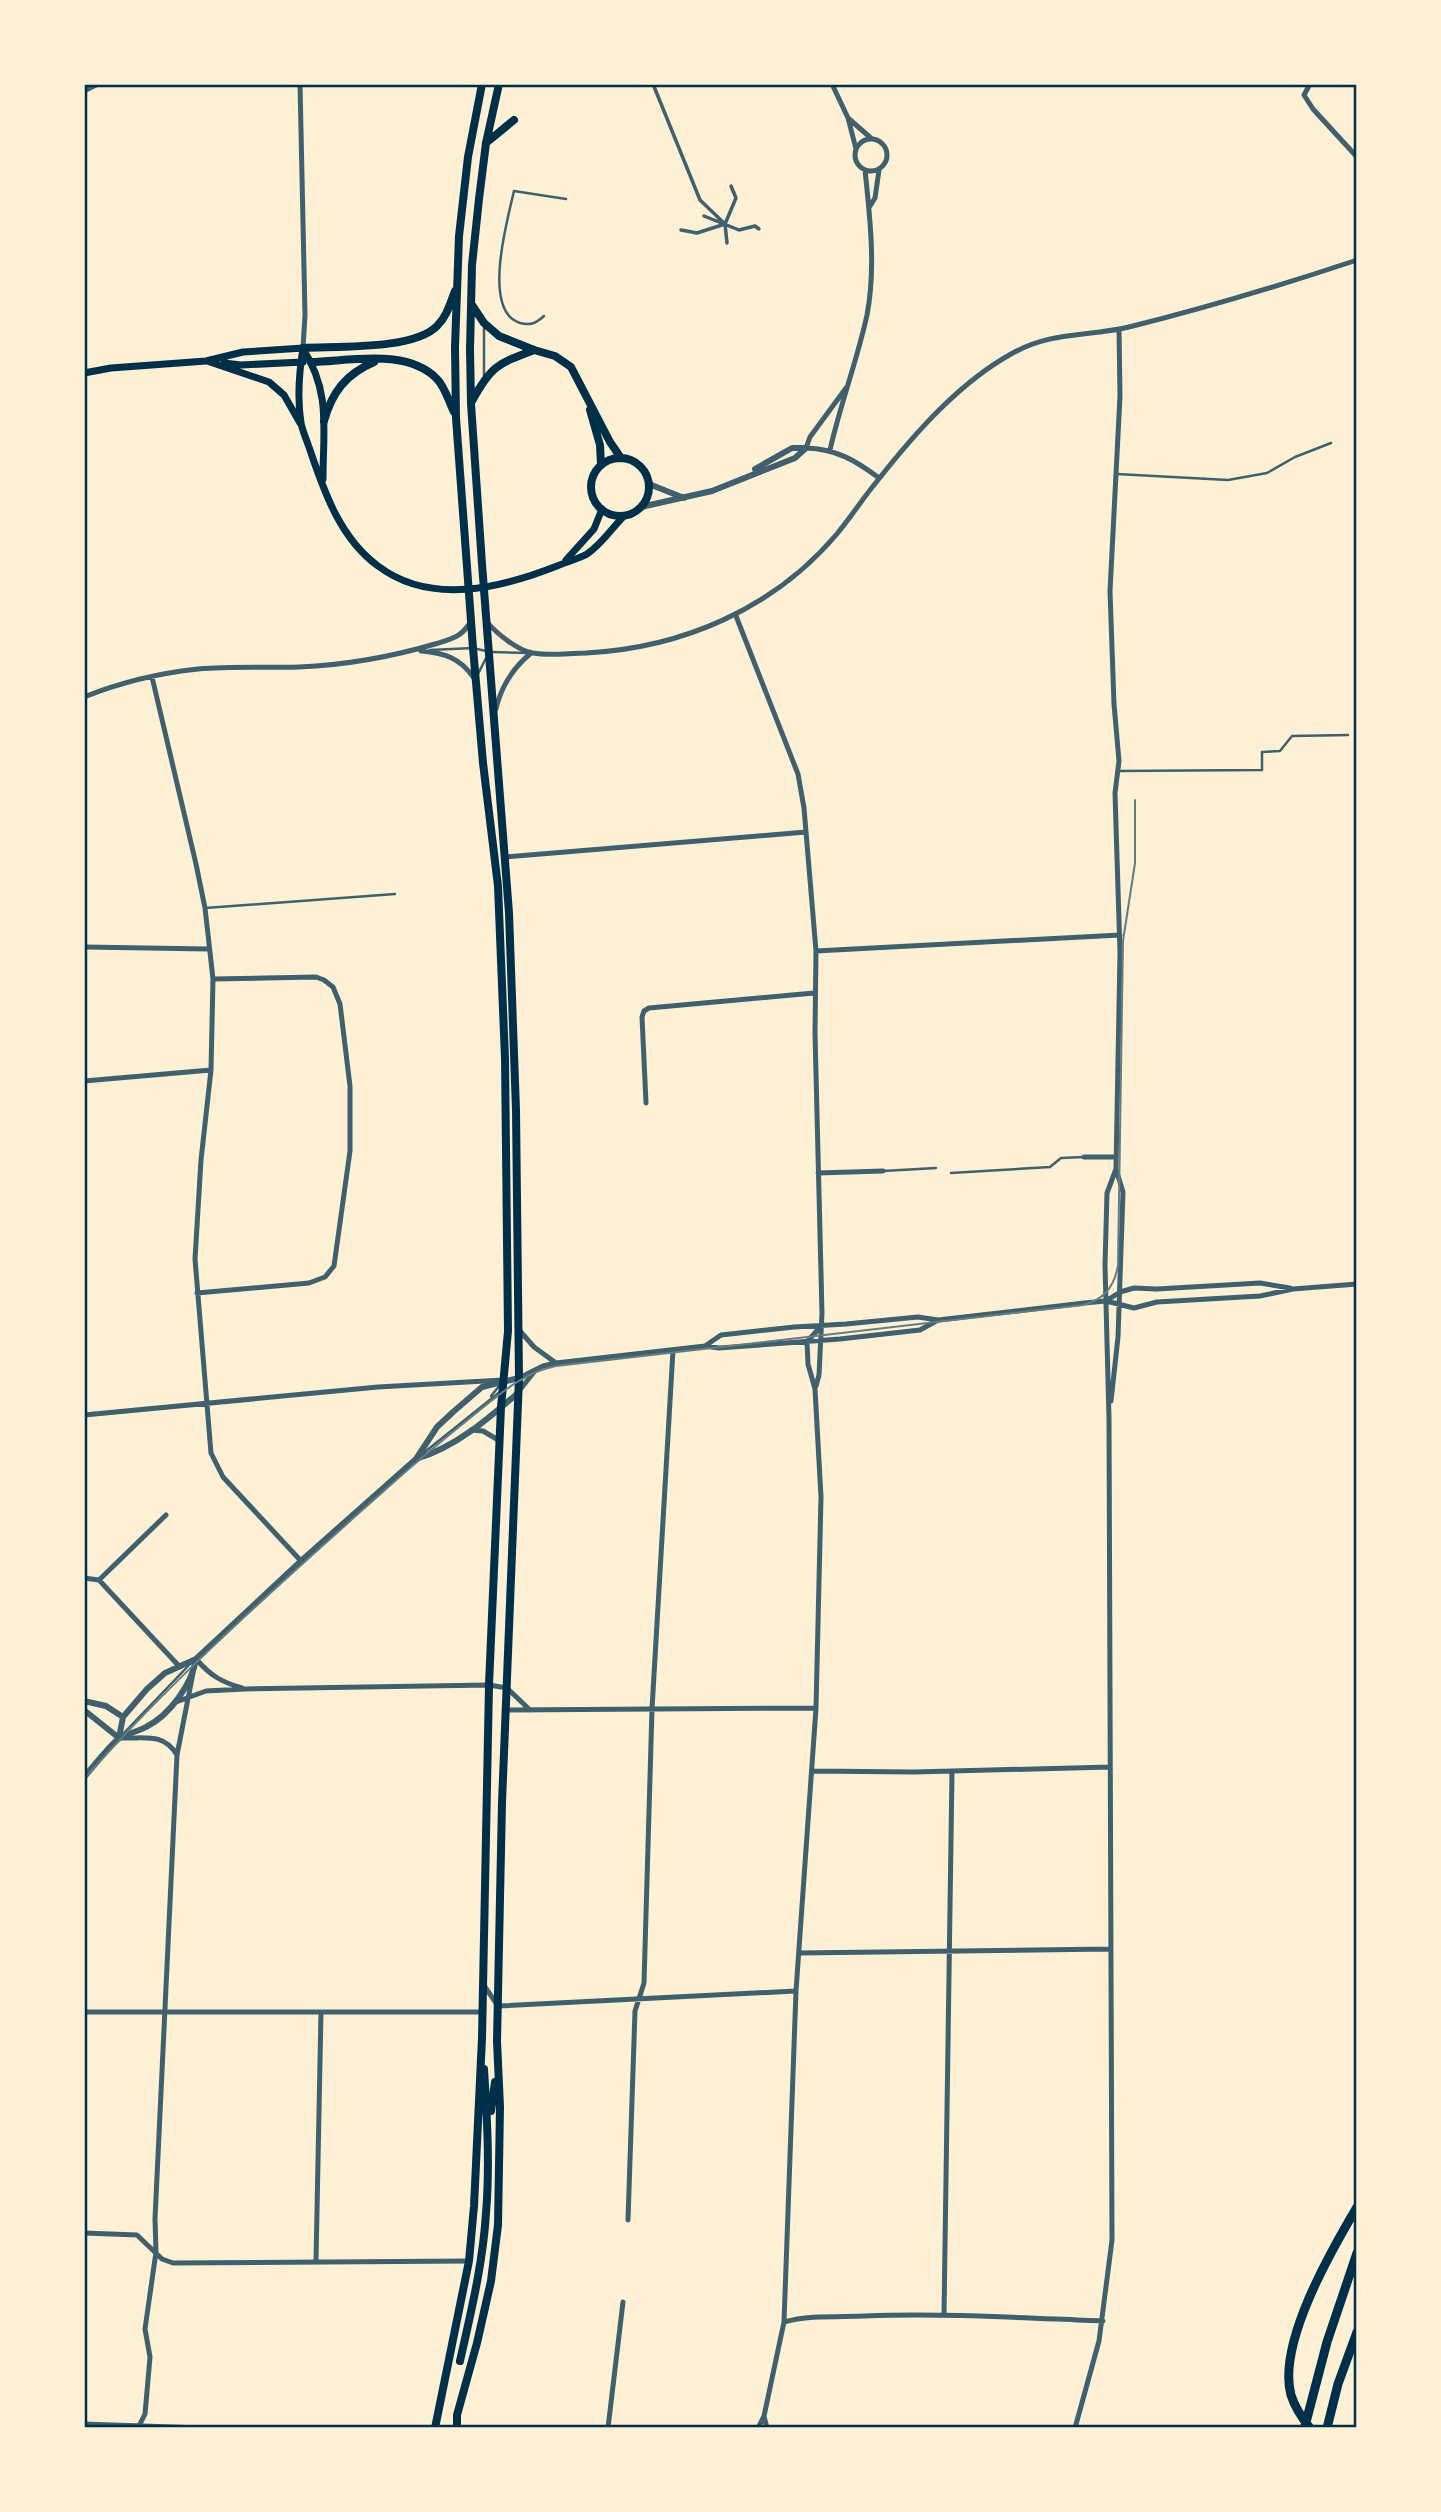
<svg xmlns="http://www.w3.org/2000/svg" width="1441" height="2512" font-family="'Sofia Sans Condensed',sans-serif">
<rect width="100%" height="100%" fill="#fdf0d5"/>
<g fill="none" stroke-linecap="round" stroke-linejoin="round">
<path stroke="#3f606c" stroke-width="2.5" d="M544,316C536,323 531,326 520,323C481,311 508,218 514,191L566,199
M484,377V328
M1117,474L1228,480L1267,473L1295,457L1331,443
M430,650L473,648L486,651
M492,652L528,653
M478,674L486,658
M1119,771L1262,770V752L1280,751L1292,736L1348,735
M205,908L395,894
M883,1171L936,1168
M951,1173L1050,1167L1061,1158L1084,1157
M491,1396L500,1385
M421,1455L501,1391
M123,1734L191,1663"/>
<path stroke="#3f606c" stroke-width="3.5" d="M653,84L700,200L725,224L697,233L681,230
M704,216L739,230L755,226L759,229
M727,243L725,224L736,198L731,186"/>
<path stroke="#3f606c" stroke-width="5" d="M300,84L305,315L303,348
M832,84L848,118L856,149
M1310,84L1304,95L1313,109L1357,157
M84,91L98,84
M848,118L872,139
M855 155a16 16 0 1 1 32 0a16 16 0 1 1-32 0Z
M870,206L875,198L879,170
M846,388L810,437L806,448C836,449 855,460 879,478
M830,450C840,405 857,361 867,315C876,268 870,218 865,170
M736,616L798,774L804,808L816,951L815,1033L822,1313L819,1375L816,1386
M486,621C496,633 518,651 533,653C550,656 569,653 586,653C682,648 773,609 836,535C851,517 863,498 878,480C915,433 959,383 1011,354C1052,331 1086,337 1129,327C1206,308 1282,285 1357,260
M421,651C445,653 460,658 474,678
M152,677L196,864L205,908L213,979L211,1070L201,1160L195,1259L211,1453L223,1477L301,1561
M84,697C119,683 160,673 198,669C231,666 265,668 299,667C345,665 391,657 435,644C451,639 460,638 470,623
M496,709C501,686 513,668 531,653
M505,857L806,832
M84,947L209,949
M816,951L1120,935
M84,1081L211,1070
M646,1103L642,1017L644,1011L649,1008L814,993
M1084,1157H1116
M818,1173L883,1171
M197,1293L309,1283L325,1277L334,1266L350,1151V1086L340,1004L333,987L324,980L316,977L213,979
M1106,1301L1120,1292L1134,1288L1157,1289L1260,1283L1290,1288
M520,1331L534,1347L556,1363
M705,1346L721,1335L794,1327L846,1324L918,1317L938,1320L1084,1303L1106,1301L1134,1308L1157,1302L1260,1296L1293,1289L1357,1284
M519,1378L543,1366L556,1363L705,1346L719,1348L840,1339L920,1330L938,1320
M519,1391L534,1372
M1111,1401L1118,1337L1123,1192L1116,1169L1120,953L1115,793L1119,761L1114,704L1110,591L1120,396L1119,329
M84,1415L378,1387L503,1380
M471,1430L483,1431L500,1441
M84,1578L99,1580L178,1665
M99,1580L166,1515
M196,1659C210,1675 221,1682 242,1688
M176,1702L206,1691L245,1689L489,1685L507,1688L530,1710
M506,1710L816,1708
M121,1738C144,1739 163,1732 177,1755
M812,1771L914,1772L1110,1767
M799,1953L1109,1949
M483,1984L498,2006L796,1991
M84,2012H482
M628,2220L635,2011L644,1983L652,1709L673,1350
M84,2233L137,2235L162,2259L173,2263L469,2261
M316,2261L321,2012
M944,2315L952,1772
M784,2322C809,2315 838,2317 865,2316C944,2313 1024,2318 1103,2321
M764,2416L767,2428
M84,2424L202,2428
M138,2428L145,2414L150,2357L145,2329L156,2252L155,2219L177,1755L193,1673
M608,2428L623,2302
M758,2428L764,2416L784,2322L796,1991L816,1708L821,1497L815,1389L808,1364L807,1342L821,1326
M1075,2428L1099,2341L1112,2240L1109,1418L1105,1265L1107,1193L1116,1169"/>
<path stroke="#3f606c" stroke-width="6" d="M755,469L792,448H805
M649,484L684,498
M641,507L712,491L795,458L806,448
M416,1459C456,1447 488,1419 519,1392
M84,1701L106,1706L123,1717
M84,1710L119,1738
M119,1738L123,1717L147,1689L165,1673L196,1659L301,1561L416,1459L437,1427L453,1412L482,1387L519,1378
M84,1777C95,1765 105,1751 117,1740C124,1734 137,1732 146,1727C170,1715 192,1684 196,1659"/>
<path stroke="#003049" stroke-width="7" d="M303,348C299,373 297,398 301,423C303,433 308,443 311,453C325,494 341,539 378,566C431,606 501,588 557,566C566,562 578,559 587,554C601,545 612,528 624,516
M303,349C331,392 323,430 323,479
M207,361L269,382L284,395L300,423
M224,363L241,365L303,362
M84,373L111,368L206,361L243,352L303,348
M566,560L594,529L602,509"/>
<path stroke="#003049" stroke-width="8" d="M486,143L514,120
M472,305L484,323L499,336L534,350L555,356L571,367L610,442L621,458
M303,348C336,346 414,350 437,326C447,316 450,304 455,291
M311,362C350,361 407,348 437,379C445,387 449,402 454,412
M472,401C491,366 497,364 534,350
M590,410L600,445L601,465
M324,421C332,392 346,374 374,362
M591 487a29 29 0 1 1 58 0a29 29 0 1 1-58 0Z
M491,2111L495,2082
M460,2361C471,2312 483,2263 486,2213C490,2165 487,2117 484,2069
M435,2428L469,2261L474,2206L482,2038L489,1685L501,1407L508,1331L505,1058L498,886L483,763L473,648L456,418L455,347L459,236L468,157L482,84
M457,2428V2415L477,2343L491,2281L498,2225L500,2107L497,2041L502,1803L519,1378L516,1110L509,913L482,564L471,404L470,349L472,265L479,199L486,143L499,84"/>
<path stroke="#003049" stroke-width="9" d="M1305,2426L1327,2342L1357,2253
M1310,2428C1302,2418 1295,2408 1291,2395C1277,2344 1331,2251 1357,2207
M1327,2428L1338,2384L1357,2332"/>
<path stroke="#657d81" stroke-width="2" d="M84,1779C177,1674 282,1582 386,1489C415,1463 445,1438 475,1414C500,1394 524,1372 556,1366L1083,1305C1104,1300 1115,1285 1118,1265L1123,941L1135,863V800"/>
</g>
<rect width="1441" height="2512" fill="none" stroke="#fdf0d5" stroke-width="172"/>
<rect x="86" y="86" width="1269" height="2340" fill="none" stroke="#003049" stroke-width="2.5"/>
</svg>
